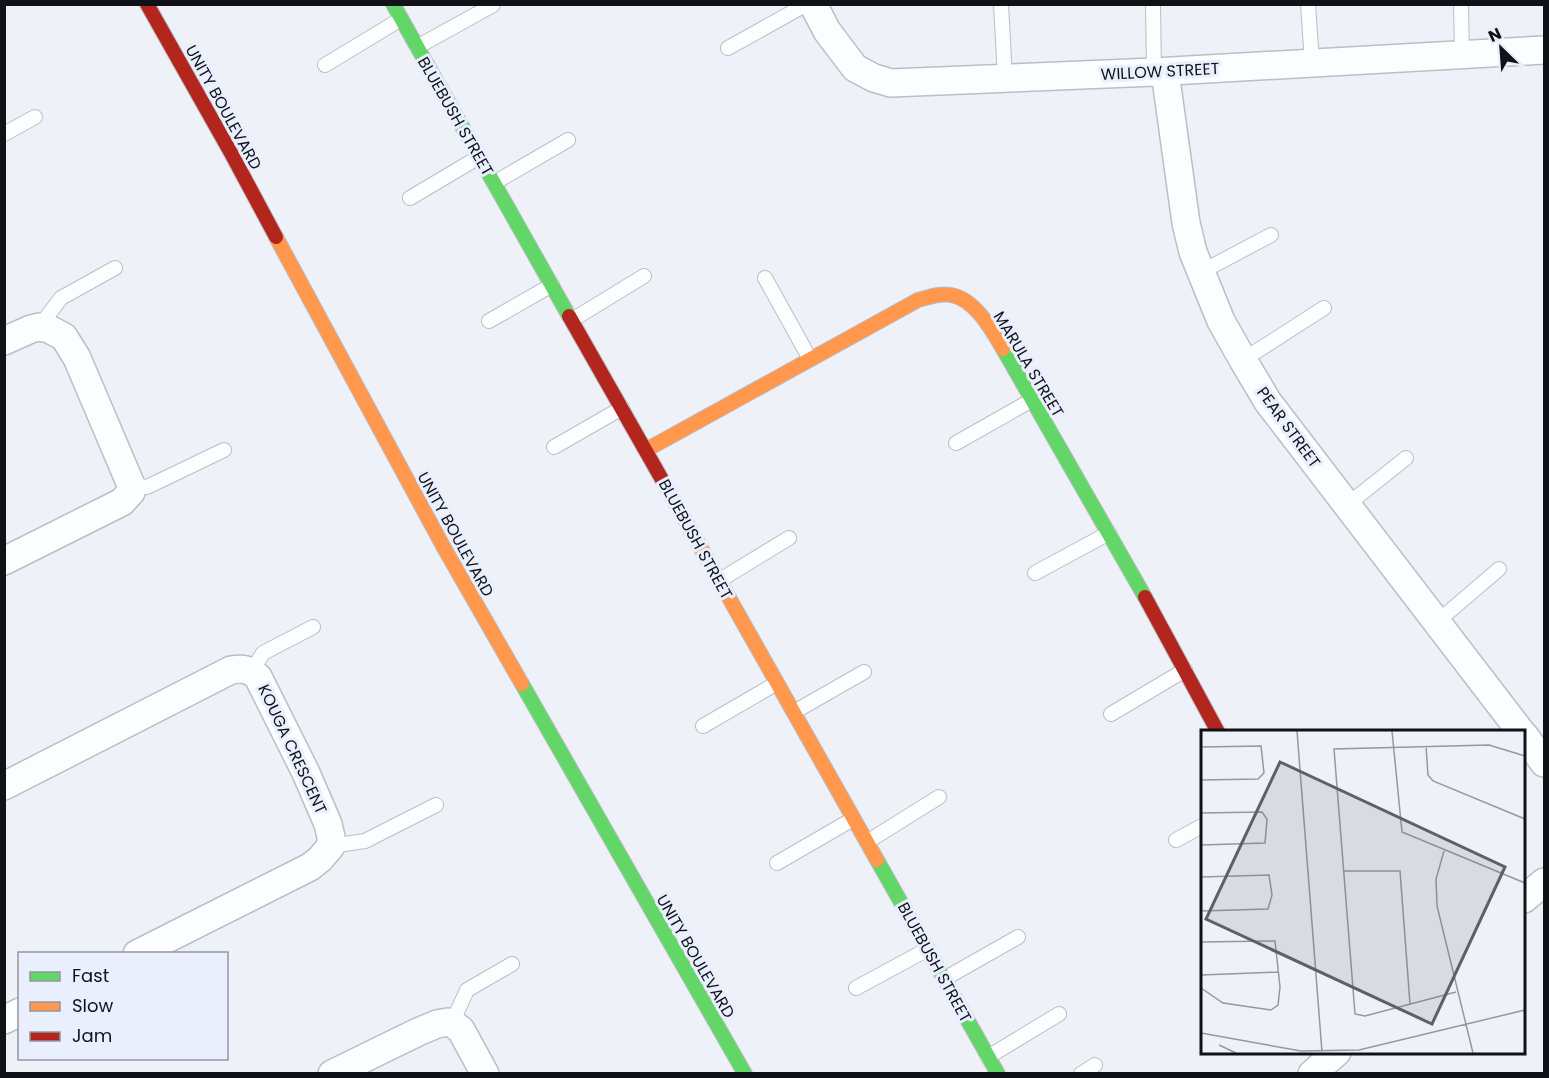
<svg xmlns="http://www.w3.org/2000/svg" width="1549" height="1078" font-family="Poppins,sans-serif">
<rect width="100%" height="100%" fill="#eef1f8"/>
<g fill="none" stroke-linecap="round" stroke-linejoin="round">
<defs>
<path id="lane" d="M1001,4L1005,79
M1153,4L1154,72
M1308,4L1312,63
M1461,4L1462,55
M417,47L493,5
M728,48L807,4
M325,65L401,19
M4,134L35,117
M494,183L568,140
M410,198L479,157
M1201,272L1271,235
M765,278L810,359
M572,320L644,276
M489,321L552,285
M39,327L61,298L115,268
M1243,360L1324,308
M956,443L1032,400
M554,447L622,408
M131,485L147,487L224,450
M1347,505L1406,458
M1035,573L1109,533
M720,580L789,538
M1437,622L1499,569
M252,671L263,653L313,627
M794,712L864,672
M1111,714L1185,670
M703,726L777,683
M1176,840L1202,826
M867,842L939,797
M331,846L365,841L436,805
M777,863L853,819
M944,979L1018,937
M856,988L928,949
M452,1023L467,990L512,964
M988,1057L1059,1014
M1081,1074L1095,1065"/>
<path id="street" d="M813,4L827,31L855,68L874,78L891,83L1154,72L1544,50
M1165,72L1186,223L1193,252L1221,321L1243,360L1268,402L1521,732
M4,341L31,329L39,327L49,329L64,337L77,358L131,485V492L122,502L4,561
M1524,735L1544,763
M4,786L231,670C243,668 249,669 258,677L306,773L328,824L331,837V846L320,859L310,867L137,954
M1524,899L1544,882
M4,1020L20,1012
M332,1074L418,1032L437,1024L448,1022L452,1023L461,1030L485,1074
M1312,1074L1337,1052"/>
<path id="fast" d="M393,4L569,316
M1003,349L1145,597
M522,684L745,1074
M877,860L998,1074"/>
<path id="slow" d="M276,237L443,546L522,684
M646,450L918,300C929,297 940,293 951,295C975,299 992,330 1003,349
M689,527L877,860"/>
<path id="jam" d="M147,4L231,153L276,237
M569,316L689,527
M1145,597L1218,732"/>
</defs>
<use href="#lane" stroke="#bbbec4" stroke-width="16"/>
<use href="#street" stroke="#bbbec4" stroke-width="30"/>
<use href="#fast" stroke="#bbbec4" stroke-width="16"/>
<use href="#slow" stroke="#bbbec4" stroke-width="16"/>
<use href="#jam" stroke="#bbbec4" stroke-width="16"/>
<use href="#lane" stroke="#fcfdfe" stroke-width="14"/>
<use href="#street" stroke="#fcfdfe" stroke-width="27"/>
<use href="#fast" stroke="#63d668" stroke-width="14"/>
<use href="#slow" stroke="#ff974d" stroke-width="14"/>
<use href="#jam" stroke="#b3261e" stroke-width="14"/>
</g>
<g text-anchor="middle" stroke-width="6" stroke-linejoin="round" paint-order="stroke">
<g font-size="16" fill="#101218" stroke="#e9effd">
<text transform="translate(1160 71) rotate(-3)" y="6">WILLOW STREET</text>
<text transform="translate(224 107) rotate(61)" y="6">UNITY BOULEVARD</text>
<text transform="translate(456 116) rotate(60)" y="6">BLUEBUSH STREET</text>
<text transform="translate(1029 364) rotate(59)" y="6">MARULA STREET</text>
<text transform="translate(1289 427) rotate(54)" y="6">PEAR STREET</text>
<text transform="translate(456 534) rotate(61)" y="6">UNITY BOULEVARD</text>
<text transform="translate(696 539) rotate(61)" y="6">BLUEBUSH STREET</text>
<text transform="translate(293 749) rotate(65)" y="6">KOUGA CRESCENT</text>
<text transform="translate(696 956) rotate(60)" y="6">UNITY BOULEVARD</text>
<text transform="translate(935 962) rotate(61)" y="6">BLUEBUSH STREET</text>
</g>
</g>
<g transform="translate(1201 730)">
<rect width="324" height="324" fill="#eef1f8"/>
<path fill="none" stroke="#95989e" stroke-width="1.5" d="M96,1L121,322M191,1L201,102L324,153M225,16L227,45L232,51L324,89M0,17L60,16L63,43L57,49L0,50M0,83L61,82L66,89L64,113L0,115M243,121L235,149L236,176L272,323M142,141H199L209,274M0,147L68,145L71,165L67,179L0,181M0,212L74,211L79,257L77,275L70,280L22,273L0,258M0,245L78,242M255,262L164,286L154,284L133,19L288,15L324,26M0,303L100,321L158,320L324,280M18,315L35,323"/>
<path fill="#5e6066" fill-opacity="0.15" stroke="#5e6066" stroke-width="3" d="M79,32L304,137L231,294L5,189Z"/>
<rect width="324" height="324" fill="none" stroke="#101218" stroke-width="3"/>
</g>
<rect width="1549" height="1078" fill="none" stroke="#101218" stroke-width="12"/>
<rect x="18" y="952" width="210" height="108" fill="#e9effd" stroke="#9297a1" stroke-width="1.5"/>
<rect x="30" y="972" width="30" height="9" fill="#63d668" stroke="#9297a1" stroke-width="1.5"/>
<text x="72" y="982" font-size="18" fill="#101218">Fast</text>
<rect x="30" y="1002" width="30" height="9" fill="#ff974d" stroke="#9297a1" stroke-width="1.5"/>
<text x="72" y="1012" font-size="18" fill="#101218">Slow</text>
<rect x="30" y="1032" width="30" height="9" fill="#b3261e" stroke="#9297a1" stroke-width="1.5"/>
<text x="72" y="1042" font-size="18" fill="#101218">Jam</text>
<g transform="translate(1501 48) rotate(335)" stroke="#e9effd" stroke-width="4.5" paint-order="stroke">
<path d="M0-4.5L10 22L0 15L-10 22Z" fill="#101218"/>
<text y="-9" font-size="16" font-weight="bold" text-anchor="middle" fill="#101218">N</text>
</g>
</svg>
